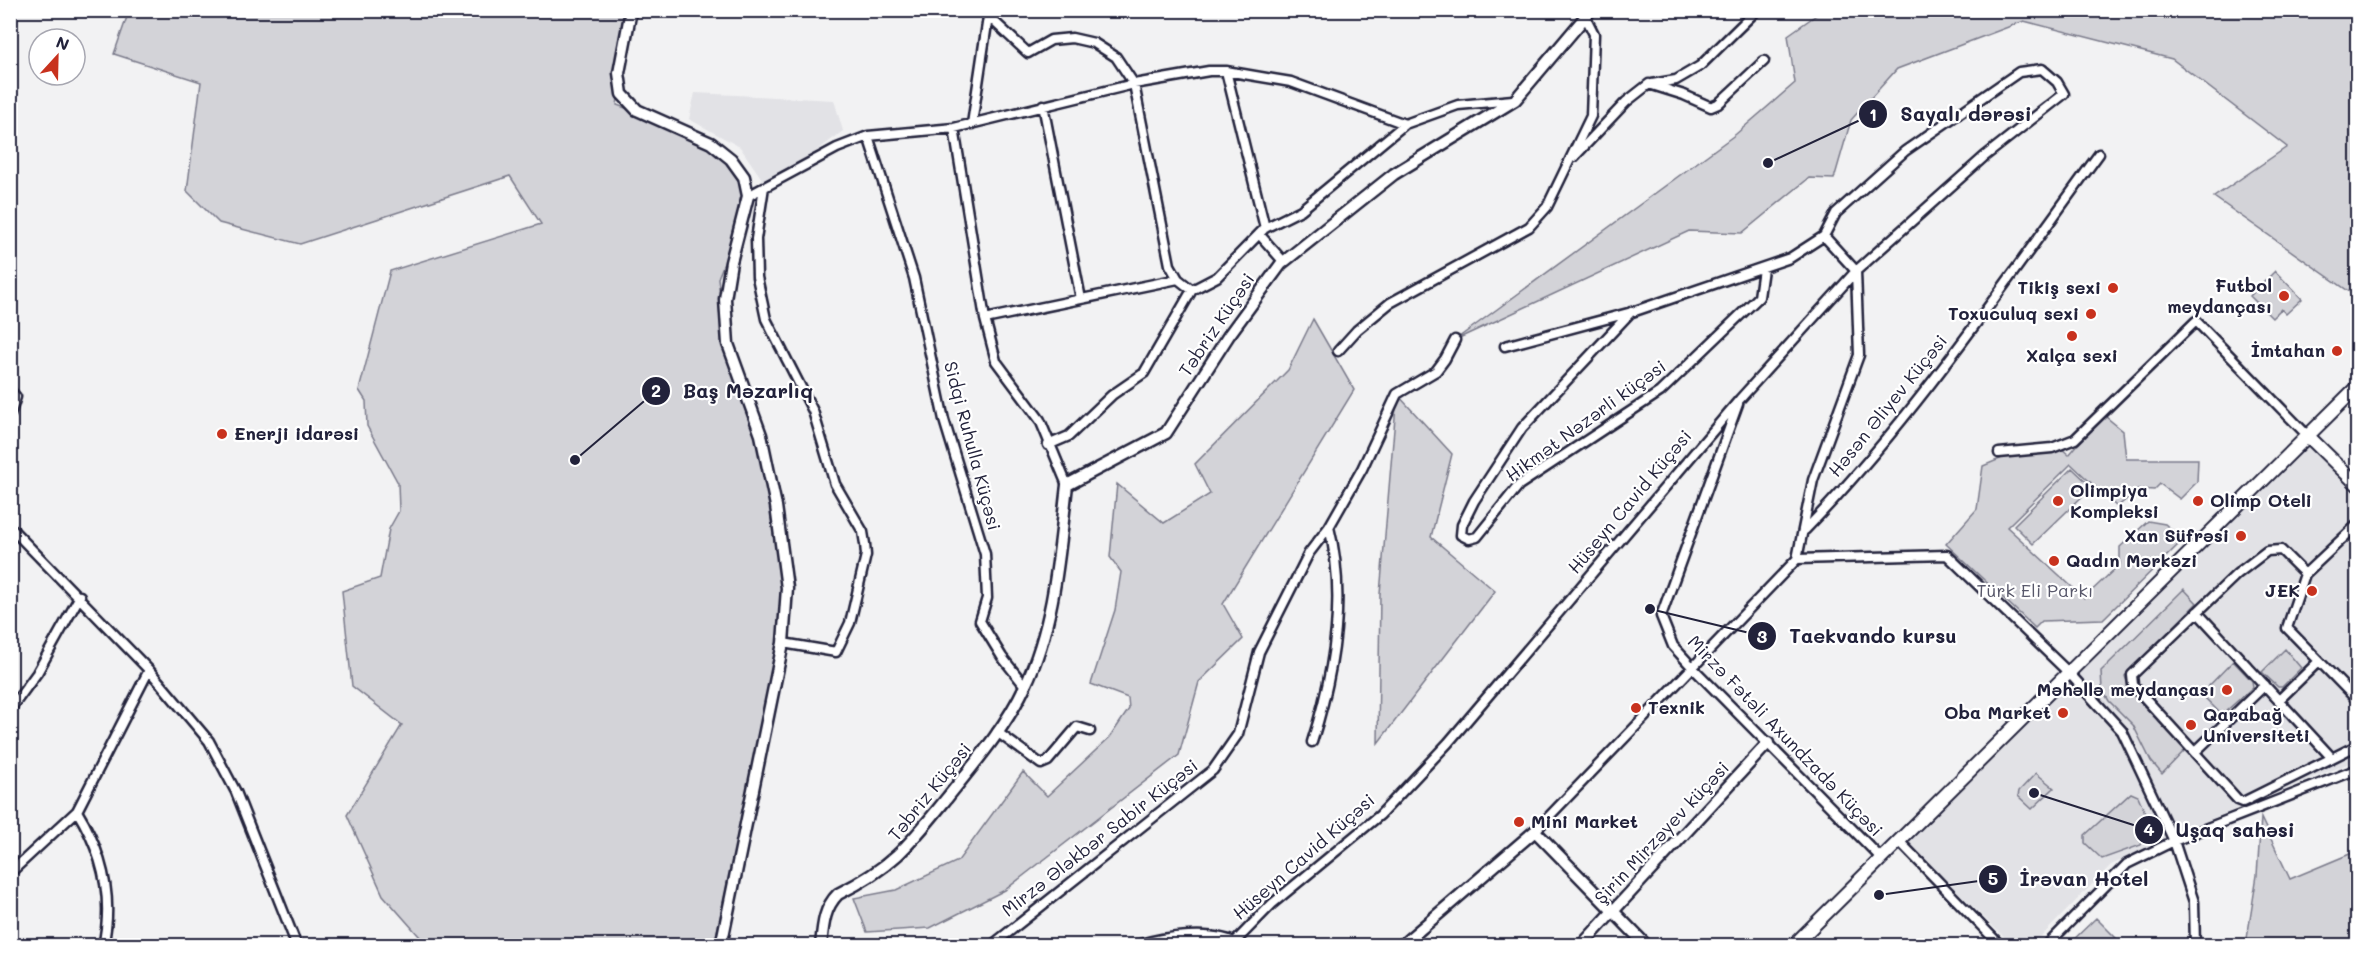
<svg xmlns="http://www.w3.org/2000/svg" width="2368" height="956" font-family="Mali,sans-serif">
<rect width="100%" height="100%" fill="#f2f2f3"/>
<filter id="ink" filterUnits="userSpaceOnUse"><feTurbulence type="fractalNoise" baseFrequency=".0167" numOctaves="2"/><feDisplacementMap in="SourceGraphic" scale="12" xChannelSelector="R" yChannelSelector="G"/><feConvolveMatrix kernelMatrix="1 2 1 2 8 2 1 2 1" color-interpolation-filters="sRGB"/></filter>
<g filter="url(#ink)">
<path fill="#e2e2e6" d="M695,93L834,100L843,131L794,168L764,182L740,147L689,119Z
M2307,446L2357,496V760L2209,820L2111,865L2033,945H2012L1907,842Z"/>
<path fill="#d3d3d8" stroke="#7a7a8a" stroke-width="1.5" d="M129,11H631L617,105L679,127L721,148L744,189L732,243L718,278L725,338L759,437L785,578L782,635L714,945H427L383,895L347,815L402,725L352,686L342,591L380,578L389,529L399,511L398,483L367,426L366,401L359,390L390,271L541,224L510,176L300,244L219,223L187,191L201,82L114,54Z
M1822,11H2357V297L2214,197L2287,147L2172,59L2024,21L1897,69L1851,120L1834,179L1809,178L1742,233L1689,231L1455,340L1736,134L1795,83L1788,35Z
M2275,271L2302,299L2286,314L2281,309L2272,318L2250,296Z
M1313,319L1354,390L1223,604L1243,639L1199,682L1179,755L1005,890L930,928L867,932L854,898L896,890L958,861L1023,772L1047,796L1110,737L1129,709L1128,698L1091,684L1115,610L1121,572L1110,557L1117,484L1164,523L1210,494L1195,464L1288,370Z
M1397,394L1452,454L1431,537L1495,591L1378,743L1380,594Z
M2101,417H2106L2123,431L2126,459H2198L2197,482L2180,499L2160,484L2154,490L2139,489L2117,507L2071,464L2007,527L2084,598L2120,564V547L2148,521L2165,524L2183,540L2103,619L2042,621L2035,628L1946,544L1977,509L1983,466L2014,453L2061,448L2069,455Z
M2072,468L2092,487L2033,544L2014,525Z
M2184,589L2197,603L2125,676L2130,692L2186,749L2162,774L2151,761L2133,725L2109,701L2102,689L2101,671Z
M2285,649L2301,668L2282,687H2278L2262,672Z
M2233,661L2252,681L2253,687L2225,712L2220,713L2201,694Z
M2036,773L2054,788L2032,809L2018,796L2019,791Z
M2131,793L2138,796L2150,824L2141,845L2102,859L2085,843V835Z
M2261,818L2290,879L2357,851V945H2246L2257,875Z
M2096,918L2123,945H2068Z"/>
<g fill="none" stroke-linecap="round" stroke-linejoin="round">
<defs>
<path id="minor" d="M977,10L985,13L1028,53L1051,40L1072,38L1094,43L1116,57L1134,84L1170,265L1178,279L1192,290
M922,13L931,10
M1226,71L1265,228
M1649,84L1684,95L1711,107L1718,104L1764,61
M1652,84L1676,80L1700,66L1757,10
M1043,105L1081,299
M972,124L988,17
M954,128L985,319L996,361L1040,420L1067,485
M868,136L914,278L944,420L985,554L987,598L980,621L1002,657L1025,686
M1574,157L1626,102L1649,84
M764,187L756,239L757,277L766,319L813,411L835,484L863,532L865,544L866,555L850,623L836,652L783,643
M748,196L837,148L868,136L954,128L1134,84L1209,71H1226L1291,82L1405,124L1458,105L1513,100
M1259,234L1283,261
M1631,312L1522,428L1474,501L1462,525L1461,535L1469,539L1477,537L1519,485L1660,392L1759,297L1763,269
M985,319L1178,279
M1338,351L1357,330L1390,303L1529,227L1547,207L1591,116L1594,34L1586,18
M10,390L16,397L10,415
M1738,404L1661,616L1673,646L1694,669L1881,858
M1048,445L1069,436L1112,395L1144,373L1192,290L1217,277L1265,228L1301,210L1405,124
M1999,453L2052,448L2075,439L2196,321L2308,436
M10,527L149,670L209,741L236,792L297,946
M1805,530C1915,417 2006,281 2099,154
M1797,559L1947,555L2069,673L2122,731L2174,841L2194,902L2195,946
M2305,574L2358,524
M2197,612L2332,758L2358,745
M2279,700L2318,662
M10,710L37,673L80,596
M997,732L1041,764L1048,761L1077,727L1090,731
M1312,742C1334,673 1347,597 1329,527
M2195,752L2265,685
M2332,758L2243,802L2238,800L2133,685L2132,675L2237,574L2267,551L2281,550L2305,574L2287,628L2358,701
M77,811C102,852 114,898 103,946
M1535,831L1797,559L1813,480L1859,355L1856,271L1824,236
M1899,841L2001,946
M10,873L77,811L149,670
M991,946L1213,770L1238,734L1259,652L1309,553L1329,527L1362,469L1397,394L1436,371L1445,359L1455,340
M1231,946L1272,904L1380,815L1448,743L1740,399L1856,271L1985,156L2064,94L2057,82L2042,69L2019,72L1905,151L1836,213L1824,236L1790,258L1632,312L1505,346
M2046,946L2127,864L2174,841L2358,769"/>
<path id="tertiary" d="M631,10L619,73L622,94L637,110L711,143L731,159L744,177L748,196L731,262L725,299L728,344L761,435L776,506L787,588L783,643L721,946
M821,946C823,925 824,908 838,894C893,867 910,844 947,798C975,763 1006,727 1025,686C1055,623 1059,553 1067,485L1166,433L1229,335L1281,264L1394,174L1515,100L1591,10
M1137,946C1163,938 1215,930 1239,946
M1401,946L1535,831L1647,946
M1581,946L1768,743"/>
<path id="secondary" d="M2308,436L2358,485
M1793,946L2358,386"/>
</defs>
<use href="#minor" stroke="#22223b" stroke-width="13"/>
<use href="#tertiary" stroke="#22223b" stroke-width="15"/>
<use href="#secondary" stroke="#22223b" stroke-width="16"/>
<use href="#minor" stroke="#fff" stroke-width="8"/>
<use href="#tertiary" stroke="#fff" stroke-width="10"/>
<use href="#secondary" stroke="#fff" stroke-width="12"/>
</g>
</g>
<g fill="#c8321e" stroke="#fff" stroke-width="2">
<circle cx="2113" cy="288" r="6"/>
<circle cx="2284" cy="296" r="6"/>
<circle cx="2091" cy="314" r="6"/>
<circle cx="2072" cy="336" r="6"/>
<circle cx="2337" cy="351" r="6"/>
<circle cx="222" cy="434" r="6"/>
<circle cx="2058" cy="501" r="6"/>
<circle cx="2198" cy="501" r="6"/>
<circle cx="2241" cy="536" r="6"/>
<circle cx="2054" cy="561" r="6"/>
<circle cx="2312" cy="591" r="6"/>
<circle cx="2227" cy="690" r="6"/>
<circle cx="1636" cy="708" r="6"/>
<circle cx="2063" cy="713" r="6"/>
<circle cx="2191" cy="725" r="6"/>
<circle cx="1519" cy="822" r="6"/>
</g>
<g text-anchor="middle" stroke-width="4.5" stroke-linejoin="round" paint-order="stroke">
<g font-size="18" font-weight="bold" fill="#22223b" stroke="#fff" text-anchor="end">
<text x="2272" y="292">Futbol<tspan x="2272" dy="21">meydançası</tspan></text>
<text x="2101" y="294">Tikiş sexi</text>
<text x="2079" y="320">Toxuculuq sexi</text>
<text x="2325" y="357">İmtahan</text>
<text x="2072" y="362" text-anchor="middle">Xalça sexi</text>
<text x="234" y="440" text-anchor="start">Enerji idarəsi</text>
<text x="2070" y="497" text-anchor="start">Olimpiya<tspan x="2070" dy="21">Kompleksi</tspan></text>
<text x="2210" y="507" text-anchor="start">Olimp Oteli</text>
<text x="2229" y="542">Xan Süfrəsi</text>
<text x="2066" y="567" text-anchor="start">Qadın Mərkəzi</text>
<text x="2300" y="597">JEK</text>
<text x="2215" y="696">Məhəllə meydançası</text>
<text x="1648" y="714" text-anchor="start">Texnik</text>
<text x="2051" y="719">Oba Market</text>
<text x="2203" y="721" text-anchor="start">Qarabağ<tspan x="2203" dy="21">Universiteti</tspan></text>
<text x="1531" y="828" text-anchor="start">Mini Market</text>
</g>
<g font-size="18" fill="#22223b" stroke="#fff">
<text transform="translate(1217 325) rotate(-56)" y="6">Təbriz Küçəsi</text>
<text transform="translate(1888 406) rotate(-51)" y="6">Həsən Əliyev Küçəsi</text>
<text transform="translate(1586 421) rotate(-36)" y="6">Hikmət Nəzərli küçəsi</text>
<text transform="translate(972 446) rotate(75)" y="6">Sidqi Ruhulla Küçəsi</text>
<text transform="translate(1630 502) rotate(-50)" y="6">Hüseyn Cavid Küçəsi</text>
<text transform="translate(1785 736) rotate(46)" y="6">Mirzə Fətəli Axundzadə Küçəsi</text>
<text transform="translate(930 792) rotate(-51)" y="6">Təbriz Küçəsi</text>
<text transform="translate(1662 833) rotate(-47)" y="6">Şirin Mirzəyev küçəsi</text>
<text transform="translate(1100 838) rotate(-38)" y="6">Mirzə Ələkbər Sabir Küçəsi</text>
<text transform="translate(1304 857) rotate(-41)" y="6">Hüseyn Cavid Küçəsi</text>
</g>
<g font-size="18" fill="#57576a" stroke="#fff">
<text x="2035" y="597">Türk Eli Parkı</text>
</g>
</g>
<path fill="none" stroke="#22223b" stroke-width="2" d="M1768 163L1873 114M575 460L656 391M1650 609L1762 636M2034 793L2149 830M1879 895L1993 879"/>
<g fill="#22223b" stroke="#fff" stroke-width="2">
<circle cx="1768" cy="163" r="6"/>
<circle cx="575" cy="460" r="6"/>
<circle cx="1650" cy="609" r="6"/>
<circle cx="2034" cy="793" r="6"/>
<circle cx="1879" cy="895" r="6"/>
<circle cx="1873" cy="114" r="15"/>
<circle cx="656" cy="391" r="15"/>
<circle cx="1762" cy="636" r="15"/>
<circle cx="2149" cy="830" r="15"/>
<circle cx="1993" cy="879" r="15"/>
</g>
<g font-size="18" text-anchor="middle" font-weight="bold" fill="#fff">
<text x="1873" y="121">1</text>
<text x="656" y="397">2</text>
<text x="1762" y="643">3</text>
<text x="2149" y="836">4</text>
<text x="1993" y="885">5</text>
</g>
<g font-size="20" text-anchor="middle" font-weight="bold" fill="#22223b" stroke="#fff" stroke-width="4.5" stroke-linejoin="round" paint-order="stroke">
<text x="1966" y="121">Sayalı dərəsi</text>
<text x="748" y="398">Baş Məzarlıq</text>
<text x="1873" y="643">Taekvando kursu</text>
<text x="2235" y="837">Uşaq sahəsi</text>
<text x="2084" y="886">İrəvan Hotel</text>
</g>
<rect width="2368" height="956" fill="none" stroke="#fff" stroke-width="36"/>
<rect x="18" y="18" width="2332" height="920" fill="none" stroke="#22223b" stroke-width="2" filter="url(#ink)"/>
<g transform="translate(57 57) rotate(22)"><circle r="28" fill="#ffffff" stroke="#a7a7b1" stroke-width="1.5"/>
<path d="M0-4.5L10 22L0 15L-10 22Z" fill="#c8321e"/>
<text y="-9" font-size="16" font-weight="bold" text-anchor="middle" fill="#22223b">N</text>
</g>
</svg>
